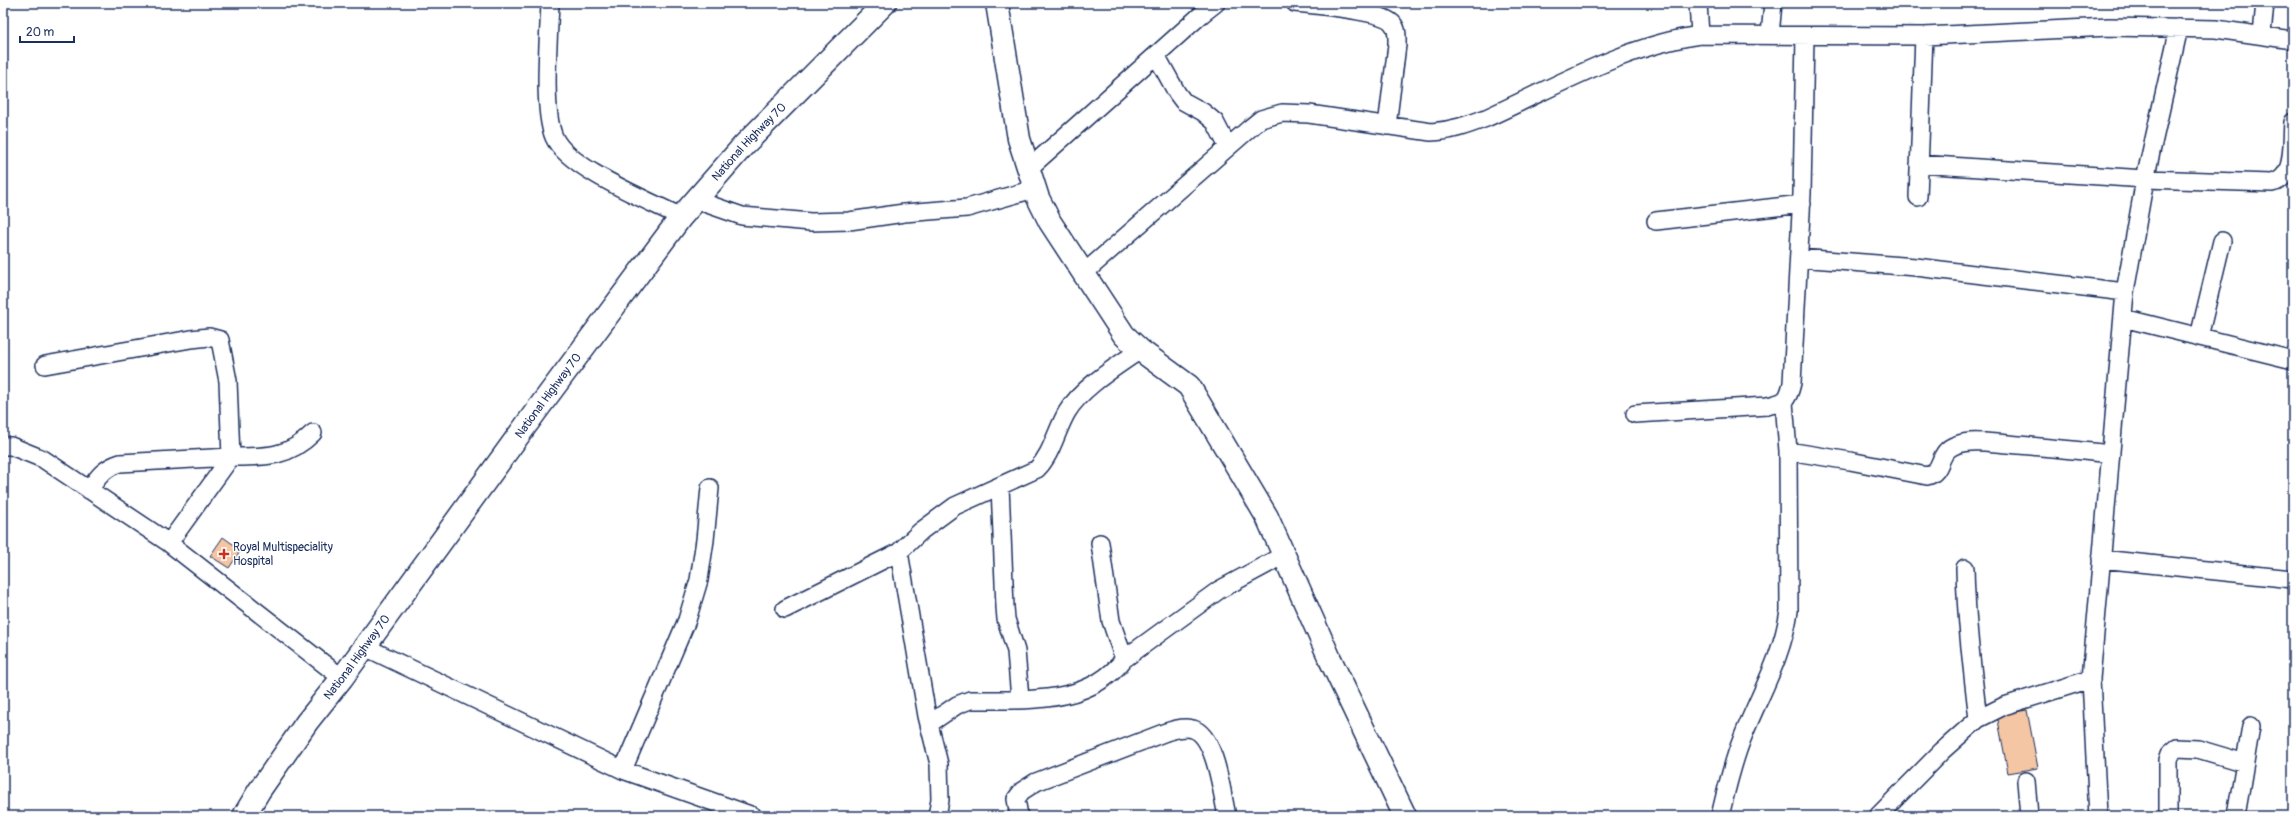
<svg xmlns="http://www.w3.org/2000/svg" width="2296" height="819" font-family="Pangolin,sans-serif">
<rect width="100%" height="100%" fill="#fff"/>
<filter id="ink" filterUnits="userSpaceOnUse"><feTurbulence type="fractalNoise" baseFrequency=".025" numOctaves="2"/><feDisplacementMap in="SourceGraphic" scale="8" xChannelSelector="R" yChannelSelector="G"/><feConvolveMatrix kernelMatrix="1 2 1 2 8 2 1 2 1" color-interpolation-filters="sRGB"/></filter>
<g filter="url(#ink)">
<path fill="#f4c6a3" stroke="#1b2f5e" d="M223,537L241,550L229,568L210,556Z
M2027,710L2038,768L2008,773L1997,715Z"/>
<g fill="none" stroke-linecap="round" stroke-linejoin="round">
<defs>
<path id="minor" d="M550,3C549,35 542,110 554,137C567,168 650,201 681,217
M1295,3C1312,5 1385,11 1393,24C1398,30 1397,38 1397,45L1387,126
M1698,3L1700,35
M2262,34L2265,3
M1770,35L1773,3
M1156,55L1177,93L1183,101L1203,112L1215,122L1228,147
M1919,164L2145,179L2272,183C2296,178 2291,144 2293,122
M1027,170L1202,14L1216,3
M1918,197L1924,36
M696,200L742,216L811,222L849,221L904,213L967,208L1034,189
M1656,221L1802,204
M1799,258L1916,267L2125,292
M1085,272L1250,128L1261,119L1282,113L1309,114L1431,132C1451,131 1468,125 1486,118C1555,87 1624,46 1700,35L1924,36L2109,27L2216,29L2293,40
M2123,318L2293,360
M2199,337L2222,241
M45,365L191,339L209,337L220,340L228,381L231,457L120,463C104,468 98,477 89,490
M1635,414L1767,406C1785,402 1788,401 1792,383L1802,194L1805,36
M3,446H11L43,459L169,543L342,678
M1788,451L1850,461L1927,476C1944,472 1937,451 1956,445C1972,439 1991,443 2008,444C2042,447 2077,450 2111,454
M1000,486L1005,607L1006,619L1016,651L1020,699
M169,543L231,457C265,457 288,458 313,433
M1100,543L1111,621L1124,659L1219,590L1284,555
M899,552L927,716L939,764L940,800L937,816
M2101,559L2293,579
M1965,568C1966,619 1972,668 1978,719
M785,609L899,552L921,531L955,506L1037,469C1052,454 1056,431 1067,412C1081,388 1117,366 1140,350
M363,646L623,770L753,816
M2091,679L2098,816
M929,724L957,705L970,700C1023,699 1088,707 1124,659
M623,770L687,620L699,580L705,540L710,488
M2026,781L2029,816
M1019,816L1016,799L1022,791L1036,782L1166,732C1174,730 1184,726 1193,729C1216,736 1222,795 1227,816
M1720,816C1726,791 1732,764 1742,739C1759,695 1782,659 1789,611L1788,451L1784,402
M1878,816L1942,751L1978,719L2004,706L2091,679L2125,292L2145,179L2179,28
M2168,816V760L2170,754L2177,748L2198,749L2245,763
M2236,816L2251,726"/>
<path id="secondary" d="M997,3L1019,139L1038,198L1050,222L1124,335L1140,350L1189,386L1267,517L1330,659L1405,816"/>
<g id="primary">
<path id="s1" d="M244,816L259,791L307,722L342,678L537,410L681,217L744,145L885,3"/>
</g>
</defs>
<use href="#minor" stroke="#1b2f5e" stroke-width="20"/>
<use href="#secondary" stroke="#1b2f5e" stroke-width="25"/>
<use href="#primary" stroke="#1b2f5e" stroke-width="25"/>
<use href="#minor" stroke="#fff" stroke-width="17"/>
<use href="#secondary" stroke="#fff" stroke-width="22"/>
<use href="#primary" stroke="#fff" stroke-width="22"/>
</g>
</g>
<path fill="#c8321e" stroke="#fff" stroke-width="1.5" d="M222 548h4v4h4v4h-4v4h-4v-4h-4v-4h4z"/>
<g text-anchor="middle" stroke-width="3" stroke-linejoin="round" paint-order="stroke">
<g font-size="12" fill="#1b2f5e" stroke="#fff">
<text dy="4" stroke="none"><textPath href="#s1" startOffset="843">National Highway 70</textPath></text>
<text dy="4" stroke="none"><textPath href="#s1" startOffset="519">National Highway 70</textPath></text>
<text dy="4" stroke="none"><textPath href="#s1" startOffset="195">National Highway 70</textPath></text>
</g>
<g font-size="12" fill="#1b2f5e" stroke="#fff" text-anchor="start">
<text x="233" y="551">Royal Multispeciality<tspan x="233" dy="14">Hospital</tspan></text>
</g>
</g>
<rect width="2296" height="819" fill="none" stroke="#fff" stroke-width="16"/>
<rect x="8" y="8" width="2280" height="803" fill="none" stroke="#1b2f5e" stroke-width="1.5" filter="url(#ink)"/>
<path d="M20 36v6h54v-6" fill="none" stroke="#1b2f5e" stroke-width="2"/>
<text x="26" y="36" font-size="12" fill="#1b2f5e" stroke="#ffffff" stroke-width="3" paint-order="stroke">20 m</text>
</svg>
